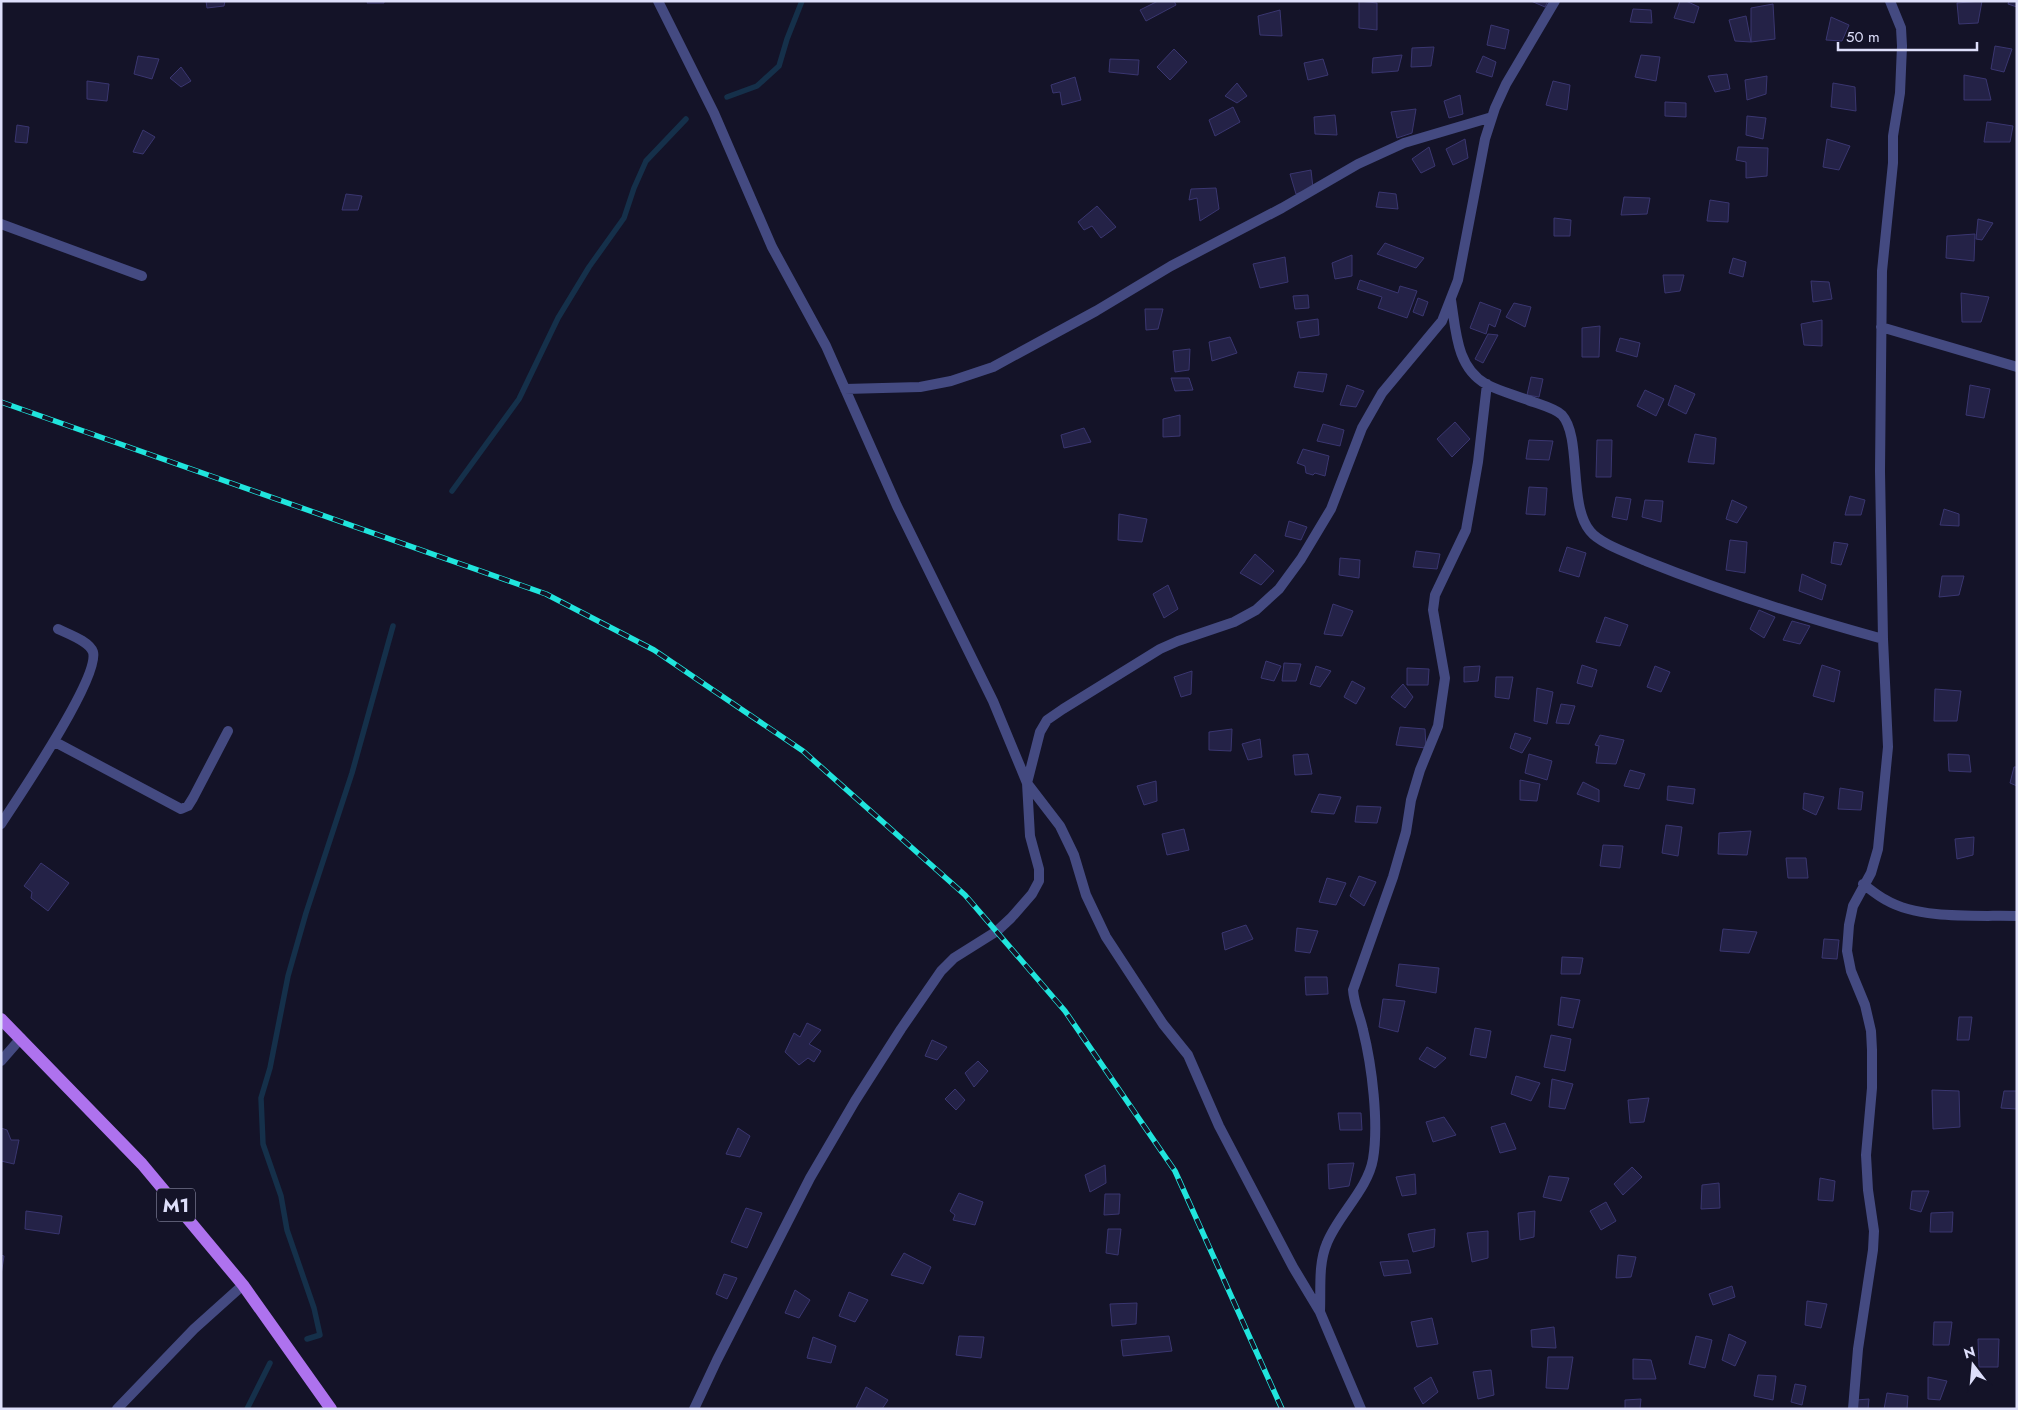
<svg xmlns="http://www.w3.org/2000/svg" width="2018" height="1410" font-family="Jost,sans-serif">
<rect width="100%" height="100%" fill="#141328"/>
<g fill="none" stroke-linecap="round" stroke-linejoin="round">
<path stroke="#15304a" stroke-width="5.5" d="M727,97L757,86L779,66L787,39L802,1
M452,491L519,399L558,318L589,267L624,218L634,188L646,161L686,119
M307,1339L320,1335L314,1308L287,1230L281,1196L263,1144L261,1098L270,1068L288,976L306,913L352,773L393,626
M247,1409L270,1363"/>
</g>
<path fill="#242247" stroke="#3a3670" d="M206,1H225L224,6L207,8Z
M368,1H384V3H367Z
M1158,1H1174L1176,5L1146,21L1140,10Z
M1359,1L1377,3V30L1359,28Z
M1531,1H1548L1545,7Z
M1680,1H1686L1699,7L1694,23L1674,18Z
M1982,1L1978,23L1959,24L1957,3Z
M2009,1H2017V7L2008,4Z
M1773,4L1775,39L1751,42V8Z
M1633,9L1651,10L1652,23L1630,22Z
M1280,10L1282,36L1260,35L1258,16Z
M1746,16L1751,42L1735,41L1729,20Z
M1831,17L1849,25L1842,41L1826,40Z
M1491,25L1509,30L1505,49L1487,45Z
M1995,46L2012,49L2004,72L1991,69Z
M1434,47L1431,66L1411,67L1412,48Z
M1174,49L1187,62L1170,80L1157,67Z
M1402,55L1398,71L1372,73L1373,58Z
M1641,55L1660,57L1656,81L1635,77Z
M138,56L159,59L152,79L134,74Z
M1483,56L1496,62L1492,77L1476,72Z
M1110,59L1139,60L1138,75L1109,72Z
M1323,59L1328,75L1308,80L1304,63Z
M181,67L191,81L181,87L170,78Z
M1727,74L1730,89L1715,92L1708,76Z
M1964,75L1986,79L1991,100H1964Z
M1767,76L1766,94L1747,100L1745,80Z
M1075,77L1081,100L1062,105L1060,92L1053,93L1051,85Z
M87,81L109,84L107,101L87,99Z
M1553,81L1570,85L1567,110L1546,105Z
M1237,83L1247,96L1237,103L1225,96Z
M1833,83L1855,87L1856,111L1831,107Z
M1460,95L1463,114L1449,118L1444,101Z
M1665,102L1686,103V117L1665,116Z
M1233,107L1240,122L1215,136L1209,120Z
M1416,109L1412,133L1397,138L1391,112Z
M1335,115L1337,135L1315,134L1314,117Z
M1747,116L1766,118L1763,139L1746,135Z
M1987,122L2013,126L2010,142H1984Z
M17,125L29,127L27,143L15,142Z
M143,130L155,137L143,154L133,152Z
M1465,139L1468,158L1453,165L1446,149Z
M1827,139L1850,146L1839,170L1823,167Z
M1429,147L1435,166L1421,173L1412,159Z
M1738,147L1768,148L1767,176L1746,178V162L1736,160Z
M1311,170L1313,188L1296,194L1290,174Z
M1216,188L1219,209L1200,221L1197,198L1189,200L1191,189Z
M1379,192L1396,194L1398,209L1376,207Z
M346,194L362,196L358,210H342Z
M1624,197L1650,198L1647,214L1621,215Z
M1710,200L1729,203L1728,222L1707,221Z
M1097,206L1116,227L1101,238L1092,226L1084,230L1078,222Z
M1554,218L1571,220L1570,236H1554Z
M1978,219L1993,223L1982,240L1976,239Z
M1975,234L1974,261L1946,258L1947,236Z
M1385,243L1424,258L1416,268L1377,254Z
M1352,255V276L1335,279L1332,263Z
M1285,257L1288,282L1260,288L1253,264Z
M1733,258L1746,262L1743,277L1729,273Z
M1663,275H1684L1680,291L1665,293Z
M1360,280L1398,293L1400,286L1417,291L1407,318L1378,308L1382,297L1357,289Z
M1811,281L1829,282L1832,299L1813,302Z
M1961,293L1989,297L1981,322H1962Z
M1308,295L1309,308L1295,309L1293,296Z
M1418,298L1428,302L1423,316L1413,312Z
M1480,302L1501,310L1495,327L1489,324L1486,334L1470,328Z
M1514,303L1531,307L1525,327L1506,317Z
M1145,309H1163L1158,329L1146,330Z
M1318,319L1319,335L1300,338L1297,322Z
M1822,320V346L1804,345L1801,324Z
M1600,326L1599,357H1582V328Z
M1488,334L1498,335L1483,363L1475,359Z
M1230,337L1237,353L1212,361L1209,342Z
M1620,338L1640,343L1637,357L1616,351Z
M1190,349L1189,370L1175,372L1173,351Z
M1298,372L1327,374L1323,392L1294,387Z
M1531,377L1543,379L1539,397L1527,395Z
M1171,378H1189L1193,390L1175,391Z
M1347,385L1364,391L1356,407L1340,405Z
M1675,385L1695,394L1686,414L1668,405Z
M1970,385L1990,389L1984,418L1966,415Z
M1645,390L1664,399L1656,416L1637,406Z
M1180,415V436L1163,437V419Z
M1455,422L1470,439L1452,457L1437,439Z
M1323,424L1344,430L1340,446L1317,441Z
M1084,428L1091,442L1064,448L1061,435Z
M1695,434L1716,438L1714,464L1688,462Z
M1529,440L1553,441L1549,460L1526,459Z
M1597,440H1612L1611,477H1596Z
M1303,449L1329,456L1325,476L1315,473L1313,475L1306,473L1305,466L1297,463Z
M1529,487L1547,488L1545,515L1526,514Z
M1850,496L1865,500L1861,515H1845Z
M1616,497L1631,499L1627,520L1612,517Z
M1645,500L1663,501L1661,522L1642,517Z
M1732,500L1747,507L1737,523L1726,519Z
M1944,509L1959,514V526L1940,525Z
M1119,514L1147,519L1142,542L1118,540Z
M1289,521L1307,527L1301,540L1285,536Z
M1730,540L1747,542L1745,573L1726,570Z
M1834,542L1848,544L1841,565L1831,563Z
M1567,547L1586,553L1579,577L1559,571Z
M1416,551L1440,554L1437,569L1413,567Z
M1255,554L1274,571L1261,585L1240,573Z
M1340,558L1360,560L1359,578L1339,575Z
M1802,574L1826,585L1822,600L1799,591Z
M1942,576H1964L1959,595L1939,597Z
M1168,585L1178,609L1164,618L1153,594Z
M1333,604L1353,611L1342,636L1324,634Z
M1759,610L1775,617L1764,638L1750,629Z
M1605,617L1628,625L1620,646L1596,642Z
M1792,621L1810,626L1800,644L1783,640Z
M1266,661L1281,666L1274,681L1261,678Z
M1284,663L1301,664L1296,681H1282Z
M1582,665L1597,670L1592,687L1577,683Z
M1822,665L1840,671L1834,702L1813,696Z
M1316,666L1331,671L1320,687L1310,684Z
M1480,666L1478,681L1464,682V667Z
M1655,666L1670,672L1661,692L1647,687Z
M1407,668L1429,669L1428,685H1407Z
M1192,671L1191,694L1181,697L1174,677Z
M1496,677H1513L1509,699L1495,697Z
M1352,681L1365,688L1356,704L1344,697Z
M1403,684L1413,697L1405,708L1391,697Z
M1537,688L1553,692L1547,724L1534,721Z
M1935,689L1961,691L1957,721H1934Z
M1561,704L1575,706L1569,724L1556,723Z
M1400,727L1425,729L1426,748L1396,745Z
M1232,729L1231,751L1209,750V732Z
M1515,733L1531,738L1522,753L1510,748Z
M1600,735L1624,740L1616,764L1596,763L1599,746L1595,745Z
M1260,739L1262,757L1248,760L1242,744Z
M1308,754L1312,774L1295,775L1293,755Z
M1529,754L1552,761L1547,780L1525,773Z
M1948,754L1969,755L1971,772L1949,771Z
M2014,767H2017V786L2010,783Z
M1630,770L1645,774L1639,789L1624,786Z
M1520,780L1540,784L1537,801L1520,800Z
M1156,781L1157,801L1144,805L1137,786Z
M1583,782L1599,790V802L1577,794Z
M1668,786L1695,789L1693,804L1667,800Z
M1840,788L1863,792L1861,810L1838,809Z
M1804,793L1824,797L1816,815L1803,809Z
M1319,794L1341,797L1334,814L1311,812Z
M1357,806L1381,807L1377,823L1355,822Z
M1666,825L1682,827L1678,856L1662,853Z
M1184,829L1189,850L1167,855L1162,834Z
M1751,831L1747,855L1718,854L1719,833Z
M1974,837L1973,855L1957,859L1955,839Z
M1603,845L1623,846L1620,868L1600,866Z
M1786,858H1806L1808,878H1788Z
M41,863L69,883L48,911L31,898L32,892L24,886Z
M1359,876L1376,882L1364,906L1350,896Z
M1327,878L1346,883L1336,905L1319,902Z
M1246,925L1253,939L1225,950L1222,933Z
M1297,928L1318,931L1310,953L1295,951Z
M1723,929L1757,932L1749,953L1720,951Z
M1824,939L1839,940L1837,959L1822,958Z
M1562,957L1583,958L1580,974H1561Z
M1399,964L1439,968L1436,993L1396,986Z
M1305,977H1327L1328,994L1306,995Z
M1561,997L1580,1000L1573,1028L1558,1025Z
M1383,999L1405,1001L1398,1032L1379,1027Z
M1959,1017H1972L1969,1040H1957Z
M807,1023L821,1030L809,1044L821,1051L814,1062L808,1058L799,1065L785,1052L794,1033L800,1037Z
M1475,1028L1491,1031L1486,1058L1470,1055Z
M1551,1035L1571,1039L1565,1071L1544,1067Z
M932,1040L947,1047L937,1060L925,1056Z
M1427,1047L1446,1058L1435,1068L1419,1059Z
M978,1061L988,1071L974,1087L965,1073Z
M1516,1076L1540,1083L1531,1101L1511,1094Z
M1552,1079L1573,1084L1565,1109L1549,1107Z
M955,1089L965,1100L956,1110L945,1099Z
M1932,1090L1959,1091L1960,1127L1933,1129Z
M2004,1091H2017V1109L2001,1108Z
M1649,1098L1644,1122L1630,1123L1628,1100Z
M1338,1113H1361L1362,1130H1340Z
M1444,1117L1456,1135L1433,1142L1426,1122Z
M1505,1123L1516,1149L1500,1153L1491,1127Z
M1,1128L7,1130L11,1140H19L14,1164L1,1161Z
M738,1128L750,1136L740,1157L726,1154Z
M1354,1163L1349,1186L1329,1189L1328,1164Z
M1105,1165L1106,1183L1090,1192L1085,1175Z
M1632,1167L1642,1177L1623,1195L1614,1184Z
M1415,1174L1416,1194L1402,1196L1396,1177Z
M1549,1176L1569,1178L1561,1201L1543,1197Z
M1820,1178L1835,1181L1833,1201L1818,1200Z
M1719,1183L1720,1208L1701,1209L1702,1185Z
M1912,1191H1929L1921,1212L1910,1209Z
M959,1193L983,1202L975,1225L953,1220L955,1215L950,1211Z
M1105,1194H1120L1119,1214L1104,1215Z
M1606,1202L1616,1221L1601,1230L1590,1211Z
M746,1208L762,1213L747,1248L731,1242Z
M26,1211L62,1216L59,1234L25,1229Z
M1535,1211L1534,1237L1520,1240L1518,1213Z
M1953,1212L1952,1232H1930L1931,1213Z
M1108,1229H1121L1118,1255L1106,1253Z
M1435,1229L1434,1247L1413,1252L1408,1234Z
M1488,1231V1258L1472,1262L1467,1233Z
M904,1253L931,1267L923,1284L891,1275Z
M1,1255L4,1256L1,1275Z
M1618,1255L1636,1257L1631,1277L1616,1278Z
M1408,1260L1411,1273L1384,1276L1380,1262Z
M724,1274L737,1278L727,1299L716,1294Z
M1732,1286L1735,1297L1713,1305L1709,1294Z
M795,1290L810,1300L799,1318L785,1313Z
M849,1292L868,1300L855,1322L839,1316Z
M1807,1301L1827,1304L1821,1328L1805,1325Z
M1137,1303L1136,1324L1112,1326L1110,1304Z
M1432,1318L1438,1344L1417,1347L1411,1322Z
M1934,1322H1952L1949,1345H1933Z
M1554,1327L1556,1348L1532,1347L1531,1330Z
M1729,1334L1746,1342L1735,1366L1722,1360Z
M959,1336L984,1337L981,1358L956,1355Z
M1169,1336L1172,1351L1123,1356L1121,1340Z
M1696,1336L1712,1340L1705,1368L1689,1364Z
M813,1337L836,1346L831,1363L807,1358Z
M1978,1339H1999L1998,1367H1979Z
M1548,1357H1573L1568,1389L1546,1388Z
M1633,1359L1651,1360L1656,1379H1633Z
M1491,1370L1494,1395L1478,1399L1473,1372Z
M1758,1375L1776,1376L1773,1400L1754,1396Z
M1431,1377L1438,1392L1423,1404L1414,1388Z
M1928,1377L1947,1381L1940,1400L1928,1399Z
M1795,1384L1806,1386L1802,1405L1791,1402Z
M866,1387L888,1400L882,1409L856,1408Z
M1887,1393L1908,1396L1907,1409H1884Z
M1641,1399L1640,1409H1625V1400Z
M1869,1399L1868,1409H1856V1400Z"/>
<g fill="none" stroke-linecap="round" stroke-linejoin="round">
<path stroke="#444a81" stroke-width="10" d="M658,1L714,113L772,247L826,346L897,506L993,701L1027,783L1060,826L1074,855L1086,895L1106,937L1163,1024L1188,1055L1219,1126L1293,1267L1320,1312L1361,1409
M1,224L142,276
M1451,300C1456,330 1456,367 1486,384C1499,391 1515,395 1528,400C1538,404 1555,408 1562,415C1582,437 1568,505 1590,531C1600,544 1631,554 1646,561C1723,592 1803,617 1883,639
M1881,327L2017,367
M845,389L920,387L951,381L993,367L1096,311L1171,266L1282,208L1358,164L1404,143L1492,117
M55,742L181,809L188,806L193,798L228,731
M1,824C18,798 100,677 93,652C89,641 68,634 58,629
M1863,884C1871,890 1878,896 1886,900C1920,920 1978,915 2017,916
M1,1061L21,1038
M1320,1311C1321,1288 1318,1264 1327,1243C1338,1215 1368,1189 1373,1159C1379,1123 1372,1066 1363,1030C1360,1016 1354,1004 1353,990L1393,877L1406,832L1411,800L1420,770L1438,726L1445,678L1433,610L1435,595L1466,530L1478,462L1487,384
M117,1409L194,1329L243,1285
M694,1409L717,1360L810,1178L855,1101L901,1029L941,971L954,958L997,931L1011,918L1032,894L1039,881V869L1030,836L1027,783L1040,732L1047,720L1063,709L1160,649L1178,641L1234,622L1256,610L1279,589L1301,559L1331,509L1362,428L1382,393L1442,321L1458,280L1485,139L1495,108L1506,84L1555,1
M1853,1409L1858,1349L1873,1250L1874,1231L1868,1190L1866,1155L1872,1088V1050L1871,1031L1865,1005L1851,971L1847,951L1849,925L1853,906L1871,873L1878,849L1888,747L1883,639L1880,471L1882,271L1893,163V136L1900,93L1902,46L1901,28L1890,1"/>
<path stroke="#ae72ee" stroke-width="12" d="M1,1019L142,1164L243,1285L331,1409"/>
<defs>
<path id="rail" d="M1,402L546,594L654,650L803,751L965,895L1065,1011L1175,1171L1282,1409"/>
</defs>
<use href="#rail" stroke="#20e5dd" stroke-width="5.5"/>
<use href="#rail" stroke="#141328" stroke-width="4" stroke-dasharray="11" stroke-linecap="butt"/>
</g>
<g text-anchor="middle" stroke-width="4.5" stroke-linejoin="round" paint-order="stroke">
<rect fill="#141328" stroke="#a1a2bc" stroke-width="1" x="157" y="1188.5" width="38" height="33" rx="4"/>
<g font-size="19" font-weight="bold" fill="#dedffb">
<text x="176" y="1212">M1</text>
</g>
</g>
<rect width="2018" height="1410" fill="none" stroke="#dedffb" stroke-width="5"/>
<g transform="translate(1973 1365) rotate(344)" stroke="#141328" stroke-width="4" paint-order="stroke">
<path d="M0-4L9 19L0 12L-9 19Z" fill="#dedffb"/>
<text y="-8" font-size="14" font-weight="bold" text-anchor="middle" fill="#dedffb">N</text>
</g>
<path d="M1838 42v8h139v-8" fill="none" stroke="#dedffb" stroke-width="2.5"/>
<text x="1846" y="42" font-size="15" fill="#dedffb" stroke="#141328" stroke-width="4" paint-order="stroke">50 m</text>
</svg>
